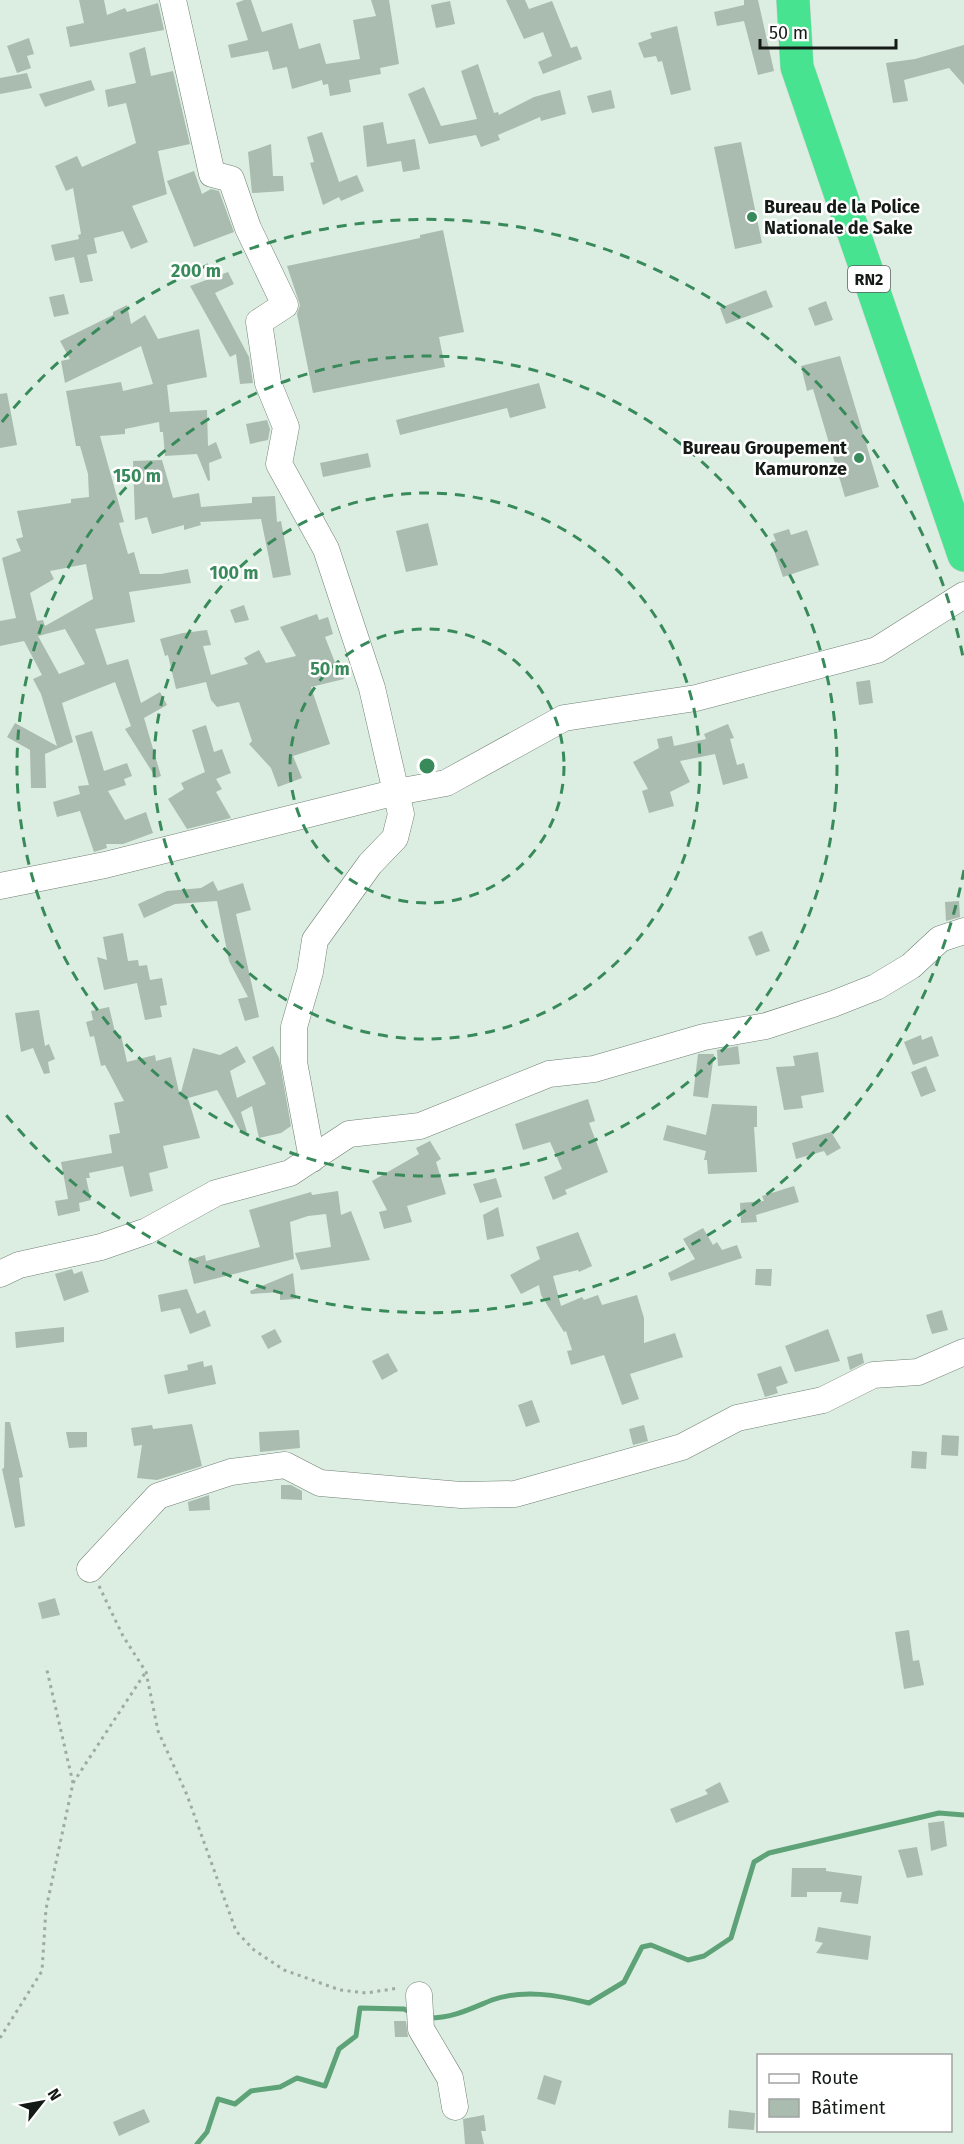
<svg xmlns="http://www.w3.org/2000/svg" width="964" height="2144" font-family="'Fira Sans',sans-serif">
<rect width="100%" height="100%" fill="#dceee1"/>
<g fill="none" stroke-linecap="round" stroke-linejoin="round">
<path stroke="#5ea278" stroke-width="5" d="M426,2018C451,2019 470,2009 492,2000C523,1989 558,1995 589,2003L624,1982L642,1947L651,1945L688,1960L704,1956L731,1938L754,1862L769,1853L939,1813L964,1815
M197,2144L207,2132L218,2099L235,2104L251,2091L280,2087L297,2078L325,2086L339,2049L356,2036L360,2008L404,2009L412,2013"/>
</g>
<path fill="#aabbaf" fill-rule="evenodd" d="M79,0H104L107,15L125,8L127,12L158,3L164,30L70,47L66,27L84,23Z
M244,0H251L262,32L292,23L299,49L320,43L326,64L360,59L353,20L376,16L371,0H389L399,64L380,68L381,74L349,80L351,92L330,96L328,84L323,85L322,80L292,89L287,67L273,70L268,51L231,58L228,45L248,40L236,3Z
M506,0H525L529,9L552,1L571,48L577,46L582,59L543,74L538,62L552,56L543,32L524,39Z
M744,0H758L774,71L758,75L744,21L717,26L714,12L744,5Z
M450,1L455,24L436,28L431,5Z
M677,26L691,90L671,95L662,61L658,62L656,56L644,58L638,43L652,38L650,33Z
M29,38L34,54L27,56L31,68L17,73L7,46Z
M964,45V85L949,68L904,80L908,101L893,103L886,63L915,59Z
M145,47L151,76L173,71L190,144L158,151L167,194L132,206L148,242L131,249L123,231L94,238L97,253L87,255L93,281L80,283L74,257L55,261L51,245L79,239L78,235L81,234L73,188L66,191L55,166L77,156L82,167L136,143L126,103L108,107L105,90L136,83L129,53Z
M478,64L494,113L498,112L499,115L534,97L560,90L566,114L541,121L540,117L498,135L500,140L481,147L476,135L429,144L408,94L424,87L441,126L477,119L461,71Z
M27,73L32,88L0,94V78Z
M91,80L95,90L45,107L39,94Z
M611,90L615,108L592,113L587,96Z
M383,122L387,144L415,139L420,169L403,172L401,161L367,167L363,126Z
M322,132L339,182L357,175L364,191L341,201L339,197L323,205L310,163L314,162L307,137Z
M741,142L762,243L735,249L714,147Z
M271,144L273,176H283L284,191L252,193L248,152Z
M194,171L202,194L211,189L219,191L234,232L194,247L167,181Z
M443,230L464,332L439,337L445,367L313,393L297,314L300,305L287,266L420,238V235Z
M228,272L234,284L215,293L249,357L253,383L240,384L236,354L230,357L190,286Z
M766,290L773,307L726,324L720,308Z
M64,294L69,314L54,317L49,297Z
M826,301L833,320L815,326L808,308Z
M127,305L131,324L145,315L158,339L199,329L207,377L167,385L170,412L207,410L208,446L216,442L222,458L209,463L210,480L208,481L197,454L165,456L163,432H160L159,422L125,429V434L100,436L124,522L119,523L128,554L134,552L140,574H161L188,569L191,583L129,592L135,622L95,629L107,665L128,659L141,703L160,692L167,705L144,718L161,776L156,778L125,729L131,726L115,682L62,703L73,742L45,754L46,788H31L30,750L7,737L15,723L57,746L41,694L33,679L42,675L24,641L0,646V621L16,618L2,558L21,551L16,539L23,537L17,511L71,503V499L89,497L88,474L80,446H76L66,391L121,382L123,391L153,384L141,346L65,383L61,361L70,359L60,341L113,315V312ZM86,564L93,599L45,626L43,620L37,621L30,593L54,579L50,571ZM65,629L85,664L59,674L38,636Z
M840,356L879,487L845,497L813,389L807,391L801,366Z
M539,383L546,408L510,418L507,408L400,435L396,420Z
M7,393L17,445L0,448V394Z
M267,420L270,429L268,440L250,444L246,424Z
M368,453L371,467L323,477L320,463Z
M162,460L173,498L199,493L201,507L252,503V497L275,496L277,522L281,521L291,575L273,578L261,519L200,522L201,525L184,530V525L152,534L147,517L135,520L133,461Z
M428,523L438,565L406,572L396,531Z
M789,529L791,535L807,530L819,565L783,577L771,542L776,541L773,534Z
M244,605L249,620L235,623L230,610Z
M317,614L319,620L328,617L333,634L325,637L336,665L340,664L344,679L311,687L330,744L293,756L302,778L278,787L271,768L249,744L252,741L239,702L217,707L211,700L206,682L176,689L168,655L165,656L160,639L183,633L207,630L211,645L203,646L211,675L248,664L244,658L259,650L266,663L296,656L280,627Z
M870,680L873,703L859,705L856,682Z
M728,724L734,738L730,739L737,765L744,763L748,778L723,785L715,754L680,761L690,782L670,792L674,806L649,813L642,791L648,789L633,762L659,748L657,739L672,736L674,746L706,739L704,734Z
M206,725L214,752L222,749L231,773L216,779L222,789L216,792L231,818L187,829L168,799L184,789L181,783L205,772L192,730Z
M92,731L104,771L127,763L132,776L124,779L126,785L108,791L125,820L146,812L153,833L123,844H106L107,848L94,852L80,811L57,817L53,802L80,794L78,786L89,785L75,736Z
M213,881L218,891L243,883L251,910L236,914L259,1017L245,1021L238,999L248,997L229,961L217,901L175,904L144,918L138,904L167,891L201,888Z
M959,901L960,917L946,921L945,902Z
M762,931L770,951L756,956L748,937Z
M123,933L128,961L138,960L139,966L147,965L150,980L162,978L167,1005L160,1006L162,1017L145,1020L137,983L104,990L97,957L107,960L103,937Z
M109,1007L116,1036L121,1035L127,1062L155,1055L156,1061L171,1057L180,1096L193,1048L220,1055L237,1046L246,1062L230,1071L237,1098L266,1084L252,1057L273,1046L279,1058L291,1126L281,1133L259,1138L252,1106L241,1112L247,1132L242,1134L217,1090L188,1098L200,1138L163,1146L168,1168L149,1173L153,1191L130,1197L123,1166L89,1173L90,1178H86L91,1200L79,1203L80,1211L58,1216L55,1201L68,1199L61,1162L112,1153L109,1135L120,1133L114,1103L124,1101L105,1065L101,1066L94,1036L90,1037L86,1022L93,1020L91,1011Z
M39,1010L45,1046L49,1044L55,1059L48,1062L50,1073L44,1074L33,1048L21,1052L15,1013Z
M921,1035L922,1040L932,1036L939,1056L913,1065L904,1042Z
M738,1046L740,1064L718,1066L717,1050Z
M818,1052L824,1092L801,1096L803,1108L784,1110L776,1067L795,1066L793,1056Z
M698,1054H714L708,1098L693,1096Z
M926,1066L936,1091L921,1097L911,1072Z
M588,1099L595,1121L589,1123L608,1172L565,1190L567,1194L553,1200L544,1177L562,1169L550,1142L523,1150L515,1124Z
M712,1104L757,1106V1127H754L757,1172L708,1174L707,1160H704L706,1151L663,1140L667,1125L706,1135Z
M831,1132L841,1148L827,1156L824,1151L796,1159L792,1143Z
M430,1141L441,1159L436,1162L446,1194L407,1206L412,1222L384,1229L379,1212L387,1210L372,1181L419,1154L416,1148Z
M496,1178L502,1197L480,1203L473,1184Z
M794,1186L799,1202L756,1215L757,1222L741,1223L740,1203L764,1201L762,1196Z
M338,1191L341,1215L351,1211L370,1260L301,1270L295,1253L331,1247L326,1214L308,1216L290,1222L294,1259L194,1284L188,1260L205,1255L206,1261L260,1247L249,1210L311,1192L312,1195Z
M498,1207L504,1236L487,1240L483,1215Z
M703,1228L713,1245L717,1242L722,1250L737,1245L742,1258L671,1281L668,1273L695,1259L683,1239Z
M578,1232L592,1266L579,1272L578,1270L553,1276L561,1306L582,1297L584,1300L598,1295L602,1305L637,1295L644,1318V1343L675,1333L683,1357L630,1374L639,1399L622,1405L604,1355L571,1365L567,1351L572,1350L566,1331L564,1332L541,1295L539,1285L521,1294L510,1275L540,1259L536,1247Z
M72,1269L74,1274L82,1271L89,1292L64,1301L55,1274Z
M756,1269H772L771,1286L755,1285Z
M293,1273L296,1299L280,1300V1292L251,1294L250,1291Z
M187,1289L197,1314L205,1310L211,1326L190,1334L180,1308L161,1312L158,1295Z
M942,1310L948,1330L932,1334L926,1315Z
M64,1327V1342L16,1348L15,1332Z
M275,1329L282,1342L268,1349L261,1336Z
M828,1329L840,1361L795,1372L785,1346Z
M388,1353L398,1371L382,1380L372,1361Z
M862,1353L864,1363L850,1370L847,1357Z
M203,1361L204,1367L212,1365L216,1384L168,1394L164,1375L188,1370L187,1365Z
M781,1366L788,1383L776,1387L778,1393L765,1397L757,1374Z
M532,1400L540,1422L526,1427L518,1405Z
M5,1422H10L23,1477L19,1478L25,1526L15,1528L2,1469L4,1468Z
M192,1424L202,1466L157,1480L137,1478L142,1445L134,1446L131,1428L152,1425L153,1429Z
M644,1425L648,1441L633,1445L629,1429Z
M299,1430L300,1448L260,1452L259,1432Z
M66,1432H87V1447L69,1448Z
M942,1435L959,1436L958,1456L941,1455Z
M912,1451L927,1452L926,1469L911,1468Z
M281,1485H291L302,1491V1500L281,1499Z
M209,1495L210,1510L189,1511L188,1502Z
M55,1598L60,1615L42,1619L38,1603Z
M909,1630L913,1661L919,1660L924,1685L904,1689L895,1632Z
M720,1782L729,1802L676,1823L670,1809L708,1794L705,1790Z
M944,1821L947,1846L931,1851L928,1823Z
M917,1847L923,1875L907,1878L898,1850Z
M792,1868H826V1871L862,1876L858,1904L840,1902L842,1892H807V1897H791Z
M818,1927L871,1936L868,1960L816,1953L823,1943L815,1941Z
M394,2021H406L408,2037H395Z
M544,2075L562,2081L555,2105L537,2099Z
M144,2109L150,2122L119,2136L113,2122Z
M729,2110L755,2113L754,2130L728,2128Z
M484,2115L486,2131H481L484,2144H465L463,2119Z"/>
<g fill="none" stroke-linecap="round" stroke-linejoin="round">
<defs>
<path id="minor" d="M173,0L212,174L231,179L248,228L285,305L259,322L268,383L286,427L279,464L326,549L372,688L401,814L395,838L370,864L315,940L310,972L294,1027V1062L312,1159
M0,886L105,865L397,792L446,783L564,718L696,698L877,650L964,595
M0,1274L19,1265L101,1247L147,1231L216,1193L290,1173L349,1134L420,1126L549,1074L594,1069L704,1037L766,1026L833,1004L876,987L911,966L940,939L964,931
M90,1569L158,1496L231,1472L285,1465L320,1483L461,1495L515,1494L682,1447L737,1418L823,1400L873,1375L918,1372L964,1352
M419,1995L421,2029L450,2078L455,2107"/>
<path id="highway" d="M793,0L797,67L964,555"/>
</defs>
<use href="#minor" stroke="#708075" stroke-width="27"/>
<use href="#highway" stroke="#d0d1d0" stroke-width="34"/>
<path stroke="#9daba1" stroke-width="3" stroke-dasharray="3 4.5" stroke-linecap="butt" d="M99,1586L123,1636L146,1672L158,1731L187,1795L236,1931L254,1950L284,1970L340,1990L366,1993L399,1988
M73,1783L145,1673
M0,2038L42,1971L46,1909L73,1783L46,1666"/>
<use href="#minor" stroke="#fff" stroke-width="26"/>
<use href="#highway" stroke="#47e390" stroke-width="33"/>
</g>
<g fill="none" stroke="#388a5b" stroke-width="3" stroke-dasharray="10 8">
<circle cx="427" cy="766" r="137"/>
<circle cx="427" cy="766" r="273"/>
<circle cx="427" cy="766" r="410"/>
<path d="M964 870A547 547 0 0 1 2 1110M2 422A547 547 0 0 1 964 662"/>
</g>
<g fill="#388a5b" stroke="#fff" stroke-width="2">
<circle cx="752" cy="217" r="6"/>
<circle cx="859" cy="458" r="6"/>
</g>
<g text-anchor="middle" stroke-width="5" stroke-linejoin="round" paint-order="stroke">
<rect fill="#fff" stroke="#5a5f5c" stroke-width="1.5" x="848" y="266" width="42" height="26" rx="4.5"/>
<g font-size="16" font-weight="bold" fill="#141b16">
<text x="869" y="285">RN2</text>
</g>
<g font-size="18" font-weight="bold" fill="#141b16" stroke="#fff" text-anchor="start">
<text x="764" y="213">Bureau de la Police<tspan x="764" dy="21">Nationale de Sake</tspan></text>
<text x="847" y="454" text-anchor="end">Bureau Groupement<tspan x="847" dy="21">Kamuronze</tspan></text>
</g>
</g>
<circle cx="427" cy="766" r="9" fill="#388a5b" stroke="#fff" stroke-width="3"/>
<g font-size="18" text-anchor="middle" font-weight="bold" fill="#388a5b" stroke="#fff" stroke-width="5" stroke-linejoin="round" paint-order="stroke">
<text x="196" y="277">200 m</text>
<text x="137" y="482">150 m</text>
<text x="234" y="579">100 m</text>
<text x="330" y="675">50 m</text>
</g>
<rect x="757" y="2054" width="195" height="78" fill="#ffffff" stroke="#a1a4a2" stroke-width="1.5"/>
<rect x="769" y="2074" width="30" height="9" fill="#ffffff" stroke="#a1a4a2" stroke-width="1.5"/>
<text x="811" y="2084" font-size="18" fill="#141b16">Route</text>
<rect x="769" y="2099" width="30" height="18" fill="#aabbaf" stroke="#a1a4a2" stroke-width="1.5"/>
<text x="811" y="2114" font-size="18" fill="#141b16">Bâtiment</text>
<g transform="translate(42 2102) rotate(59)" stroke="#ffffff" stroke-width="4.5" paint-order="stroke">
<path d="M0-4.5L10 22L0 15L-10 22Z" fill="#141b16"/>
<text y="-9" font-size="16" font-weight="bold" text-anchor="middle" fill="#141b16">N</text>
</g>
<path d="M760 39v9h136v-9" fill="none" stroke="#141b16" stroke-width="3"/>
<text x="769" y="39" font-size="18" fill="#141b16" stroke="#ffffff" stroke-width="4.5" paint-order="stroke">50 m</text>
</svg>
